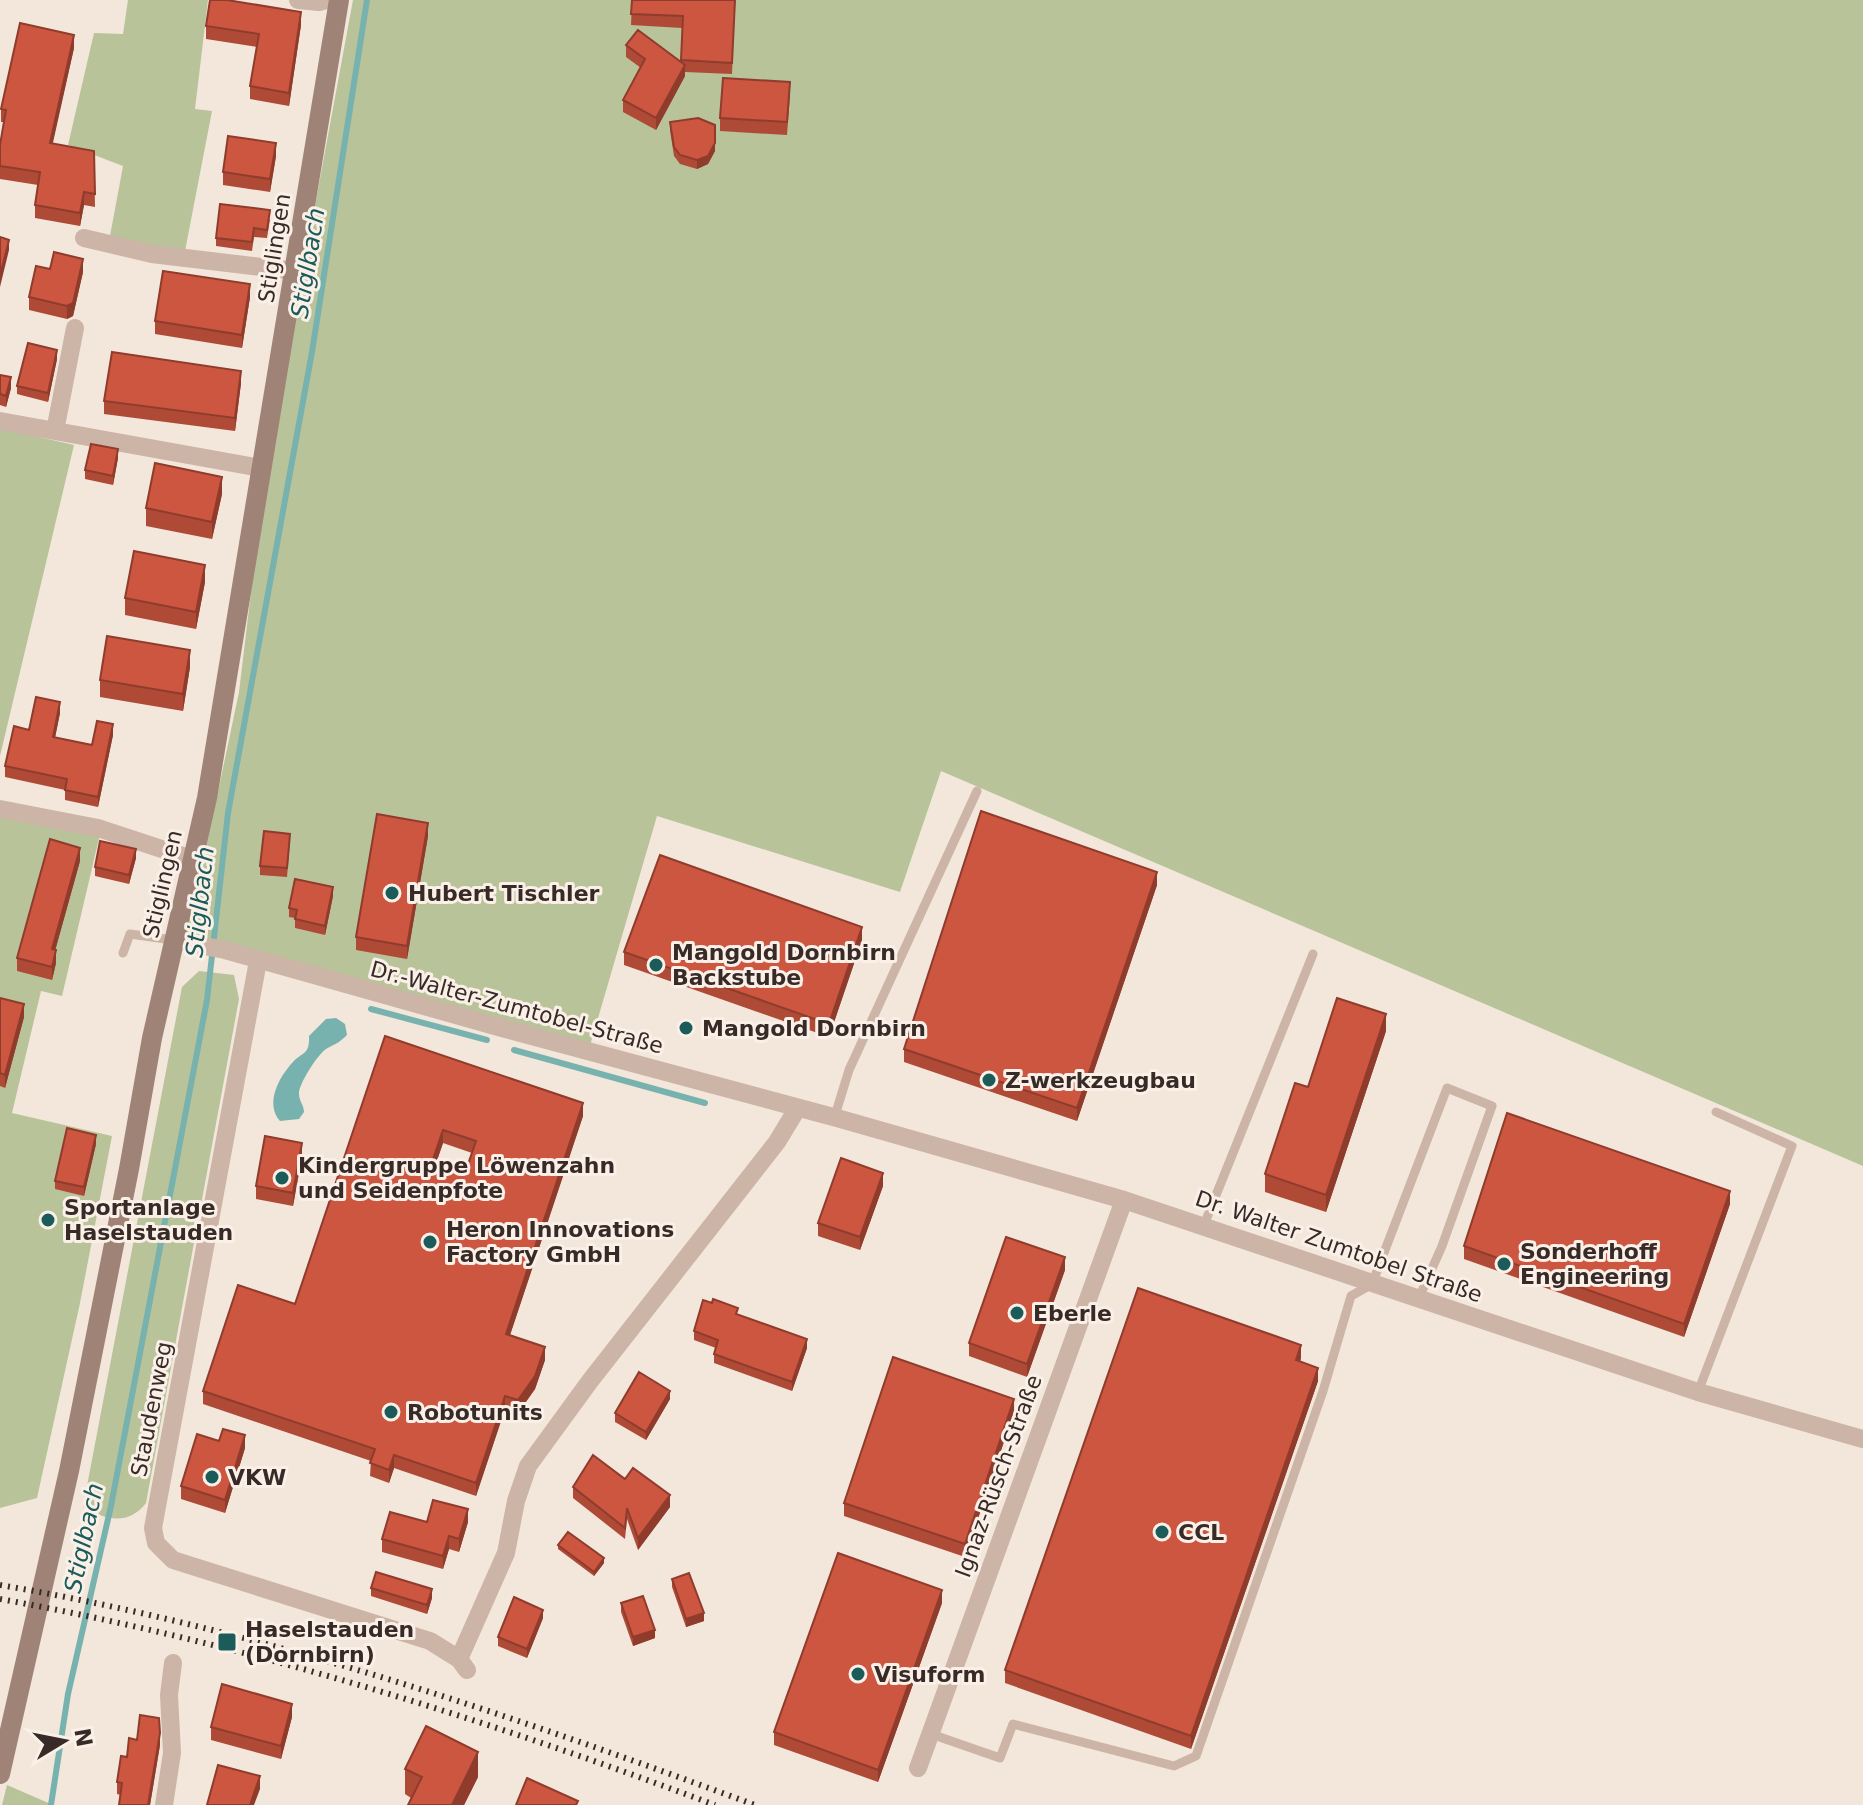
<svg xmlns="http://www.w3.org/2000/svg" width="1863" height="1805" font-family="'DejaVu Sans',sans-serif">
<rect width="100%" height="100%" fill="#f3e6db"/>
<path fill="#b9c39a" d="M128,0H208L195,109L212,111L185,251L152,247L110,236L123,166L68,145L94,33L123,34Z
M353,0H1863V1166L941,771L900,892L657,816L589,1049L177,938L214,811L239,692L265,476Z
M0,428L74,445L0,756Z
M0,817L100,834L62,996L41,991L12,1113L112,1136L80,1303L37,1498L0,1508Z
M199,971L234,975L239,999L146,1503C128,1526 106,1520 83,1507L182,987Z
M7,1785L53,1805H2Z"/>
<path fill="#78b2af" d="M336,1018L345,1024L347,1035C339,1043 335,1044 326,1049C318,1054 298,1085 299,1094C299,1101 304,1105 304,1112L299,1119L280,1121C265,1104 278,1078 293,1062C302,1052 310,1055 309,1036L326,1019Z"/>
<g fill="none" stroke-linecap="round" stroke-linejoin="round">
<path stroke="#78b2af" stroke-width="6" d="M371,1009L487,1040
M514,1050L705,1103
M51,1805L68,1694L111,1506L207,1000L228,813L312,352L367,0"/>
<path stroke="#ccb4a6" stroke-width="9" d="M123,953L130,934L173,940
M837,1118V1109L849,1070L977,791
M1204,1225L1313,954
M1698,1392L1792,1146L1716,1112
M931,1734L1000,1758L1013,1724L1174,1766L1196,1756L1323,1391L1351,1296L1372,1284L1447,1088L1492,1106L1442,1246L1419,1298"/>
<path stroke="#ccb4a6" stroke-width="18" d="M298,0L319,2L326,0
M84,238L152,254L295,271
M0,421L261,468
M55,431L75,328
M0,809L98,828L192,859
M174,940L225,950L502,1028L837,1118L1124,1200L1698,1392L1863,1439
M258,961L153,1528L156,1543L173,1560L430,1641L459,1659L467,1670
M459,1659L506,1553L516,1501L528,1466L590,1381L777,1142L797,1109
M918,1768L1124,1200
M164,1805L172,1753L169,1695L173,1663"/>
<path stroke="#a08377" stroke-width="20" d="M0,1774L69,1471L129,1169L152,1038L207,798L339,0"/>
<path stroke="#382b27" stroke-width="6" stroke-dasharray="2 6" stroke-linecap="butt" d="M0,1585C259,1629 509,1714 755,1805
M0,1599C244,1643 483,1718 715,1805"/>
</g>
<path fill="#af4a37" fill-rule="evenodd" d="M632,0H735L732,74L685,72V76L656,130L623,112V100L641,68L626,57V45L681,61L682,28L631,25Z
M301,25L289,106L250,99V86L257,47L206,39V26Z
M74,48L52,144L94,151L95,207L84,205L80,226L35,218V205L38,185L0,179V145L4,122H1V109Z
M790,95L787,135L720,131V118Z
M670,122L715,125V151L708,164L697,169L680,164L674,156L670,130Z
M276,156L270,192L223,185V172Z
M270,219L267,238L254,237L252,251L216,246V238Z
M83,272L73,316L67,319L29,310V297Z
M250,297L242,348L155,334V321Z
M57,359L48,402L17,394V386Z
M0,375L11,388L6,407L0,405Z
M241,383L235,431L104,414V401Z
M118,458L113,485L85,479V470Z
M222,494L212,539L146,526V508Z
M205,582L196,629L125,615V598Z
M190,667L183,711L100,697V680Z
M60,713L55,737L92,745L113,735L98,807L65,800V790L5,777V766L29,730Z
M428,836L407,959L356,950V937Z
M290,842L287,877L260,875V866Z
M136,858L129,884L95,876V867Z
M80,861L55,950L56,963L52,980L17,971V958Z
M1157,885L1077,1121L904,1062V1049Z
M333,896L325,935L295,928V918L289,917V908Z
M862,940L829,1037L624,965V952Z
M0,998L24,1017L5,1088L0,1086Z
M1386,1031L1326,1212L1265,1192V1174L1308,1087Z
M385,1036L583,1116L510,1335L545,1360L535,1389L518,1413L505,1409L476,1496L394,1468L389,1483L370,1476L371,1461L203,1404V1391L295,1304ZM443,1143L472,1153L465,1173L436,1163Z
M96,1144L84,1196L55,1189V1181Z
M302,1156L293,1206L256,1199V1186Z
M883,1186L860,1250L818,1236V1223Z
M1730,1204L1684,1337L1464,1259V1246Z
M1065,1270L1027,1377L969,1356V1343Z
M738,1314L807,1348L792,1391L714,1363V1354L716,1348L694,1340V1331Z
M1301,1358L1300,1362L1318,1381L1191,1749L1005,1683V1670Z
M670,1399L646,1440L615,1422V1413Z
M1014,1412L965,1557L844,1516V1503Z
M245,1448L225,1513L181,1499V1486Z
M625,1479L670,1507L638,1550L627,1519L625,1539L573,1498V1487Z
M427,1522H468L459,1552L449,1549L443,1569L382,1552V1539Z
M558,1545L604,1563L594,1576L558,1549Z
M672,1579L704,1621L686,1627L672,1587Z
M371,1588L432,1598L427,1614L371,1596Z
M621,1603L655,1638L633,1646L621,1612Z
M942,1603L878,1782L774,1745V1732Z
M543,1618L527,1658L498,1646V1637Z
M292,1717L281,1759L211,1740V1727Z
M160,1745L150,1805H119L121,1795L117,1794V1782L127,1757Z
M405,1769L478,1777L464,1805H408L411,1798L405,1794Z"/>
<path fill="#8f3c2d" d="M301,12V25L289,106V93Z
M74,35V48L50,156V143Z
M685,65V76L656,130V118Z
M276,143V156L270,192V179Z
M715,143V151L708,164L697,169V160Z
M84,192V205L80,226V213Z
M9,240V250L0,287V276Z
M83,259V272L73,316L67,319V306Z
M250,284V297L242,348V335Z
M57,350V359L48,402V393Z
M241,371V383L235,431V418Z
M11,377V388L6,407V396Z
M118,449V458L113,485V476Z
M222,477V494L212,539V522Z
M205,565V582L196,629V612Z
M190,650V667L183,711V694Z
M60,702V713L53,748V737Z
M113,724V735L98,807V797Z
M428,823V836L407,959V946Z
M80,848V861L52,962V949Z
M136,849V858L129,884V875Z
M1157,872V885L1077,1121V1108Z
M333,887V896L325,935V926Z
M862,927V940L829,1037V1024Z
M56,950V963L52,980V967Z
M24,1004V1017L5,1088V1075Z
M1386,1014V1031L1326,1212V1195Z
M583,1103V1116L506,1347V1334Z
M443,1130V1143L432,1175V1162Z
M96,1135V1144L84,1196V1187Z
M302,1143V1156L293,1206V1193Z
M883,1173V1186L860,1250V1237Z
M1730,1191V1204L1684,1337V1324Z
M1065,1257V1270L1027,1377V1364Z
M807,1339V1348L792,1391V1382Z
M1301,1345V1358L1296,1373V1360Z
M545,1347V1360L535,1389L518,1413V1400Z
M1318,1368V1381L1191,1749V1736Z
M670,1391V1399L646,1440V1432Z
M505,1396V1409L476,1496V1483Z
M1014,1399V1412L965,1557V1544Z
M245,1435V1448L225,1513V1500Z
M394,1455V1468L389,1483V1470Z
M670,1495V1507L638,1550V1538Z
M468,1509V1522L459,1552V1539Z
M449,1536V1549L443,1569V1556Z
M604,1558V1563L594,1576V1572Z
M432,1589V1598L427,1614V1605Z
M942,1590V1603L878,1782V1770Z
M543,1610V1618L527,1658V1649Z
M704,1613V1621L686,1627V1619Z
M655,1630V1638L633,1646V1637Z
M292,1704V1717L281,1759V1746Z
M160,1733V1745L150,1805H148Z
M478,1752V1777L464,1805H452Z
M260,1776V1789L254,1805H250Z"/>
<path fill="#cc5640" stroke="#8f3c2d" stroke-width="2" fill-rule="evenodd" d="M210,0H227L301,12L289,93L250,86L259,34L206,26Z
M632,0H735L732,63L681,60L683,16L631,14Z
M20,23L74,35L50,143L94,151L95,194L84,192L80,213L35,205L40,172L0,166V145L6,110L1,109Z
M638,30L685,65L656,118L623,100L645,59L626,45Z
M723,78L790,82L787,122L720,118Z
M698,118L715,125V143L708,156L697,160L680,155L674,147L670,122Z
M228,136L276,143L270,179L223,172Z
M220,204L270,210L267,230L254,228L252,242L216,238Z
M0,237L9,240L0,276Z
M54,252L83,259L73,303L67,306L29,297L36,266L50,269Z
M163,271L250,284L242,335L155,321Z
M28,343L57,350L48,393L17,386Z
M112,352L241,371L235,418L104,401Z
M0,375L11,377L6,396L0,394Z
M91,444L118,449L113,476L85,470Z
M155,463L222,477L212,522L146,508Z
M134,551L205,565L196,612L125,598Z
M107,636L190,650L183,694L100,680Z
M36,697L60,702L53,737L92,745L97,721L113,724L98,797L65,790L67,779L5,766L14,726L29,730Z
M981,811L1157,872L1077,1108L904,1049Z
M377,814L428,823L407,946L356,937Z
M264,831L290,834L287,868L260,866Z
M50,839L80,848L52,949L56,950L52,967L17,958Z
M100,841L136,849L129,875L95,867Z
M660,855L862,927L829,1024L624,952Z
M295,879L333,887L325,926L295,919L297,910L289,908Z
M0,998L24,1004L5,1075L0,1073Z
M1337,998L1386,1014L1326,1195L1265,1174L1295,1083L1308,1087Z
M385,1036L583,1103L506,1334L545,1347L535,1376L518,1400L505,1396L476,1483L394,1455L389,1470L370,1463L375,1449L203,1391L238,1285L295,1304ZM443,1130L476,1141L465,1173L432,1162Z
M1507,1113L1730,1191L1684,1324L1464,1246Z
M67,1128L96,1135L84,1187L55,1181Z
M265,1136L302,1143L293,1193L256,1186Z
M841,1158L883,1173L860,1237L818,1223Z
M1006,1237L1065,1257L1027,1364L969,1343Z
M1138,1288L1301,1345L1296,1360L1318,1368L1191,1736L1005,1670Z
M713,1299L738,1308L736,1314L807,1339L792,1382L714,1354L718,1340L694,1331L703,1300L712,1303Z
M893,1357L1014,1399L965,1544L844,1503Z
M639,1372L670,1391L646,1432L615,1413Z
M223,1429L245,1435L225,1500L181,1486L197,1434L219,1441Z
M593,1455L625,1479L633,1468L670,1495L638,1538L627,1508L625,1528L573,1487Z
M433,1500L468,1509L459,1539L449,1536L443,1556L382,1539L390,1512L427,1522Z
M568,1532L604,1558L594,1572L558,1545Z
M838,1553L942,1590L878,1770L774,1732Z
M376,1572L432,1589L427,1605L371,1588Z
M689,1573L704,1613L686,1619L672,1579Z
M643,1596L655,1630L633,1637L621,1603Z
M514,1597L543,1610L527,1649L498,1637Z
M222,1684L292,1704L281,1746L211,1727Z
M140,1715L159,1718L160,1733L148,1805H119L122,1783L117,1782L121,1756L127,1757L129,1738L137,1740Z
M426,1726L478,1752L452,1805H408L422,1777L405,1769Z
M218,1765L260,1776L250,1805H207Z
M527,1778L578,1801L576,1805H516Z"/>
<g fill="#1b5b5a" stroke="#faf0e8" stroke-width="3">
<circle cx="392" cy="893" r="8"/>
<circle cx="656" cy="965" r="8"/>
<circle cx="686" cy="1028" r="8"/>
<circle cx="989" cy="1080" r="8"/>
<circle cx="282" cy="1178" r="8"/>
<circle cx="48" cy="1220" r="8"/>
<circle cx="430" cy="1242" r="8"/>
<circle cx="1504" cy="1264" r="8"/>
<circle cx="1017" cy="1313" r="8"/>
<circle cx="391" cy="1412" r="8"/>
<circle cx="212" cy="1477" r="8"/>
<circle cx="1162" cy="1532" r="8"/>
<rect x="217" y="1632" width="20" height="20" rx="4"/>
<circle cx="858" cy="1674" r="8"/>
</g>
<g text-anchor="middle" stroke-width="6" stroke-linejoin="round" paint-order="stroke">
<g font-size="22" fill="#382b27" stroke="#faf0e8">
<text transform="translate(274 248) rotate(-81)" y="8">Stiglingen</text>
<text transform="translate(162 884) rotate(-77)" y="8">Stiglingen</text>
<text transform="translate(517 1007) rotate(15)" y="8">Dr.-Walter-Zumtobel-Straße</text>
<text transform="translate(1339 1246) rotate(19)" y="8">Dr. Walter Zumtobel Straße</text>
<text transform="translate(151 1409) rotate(-79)" y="8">Staudenweg</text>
<text transform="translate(998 1476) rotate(-70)" y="8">Ignaz-Rüsch-Straße</text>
</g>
<g font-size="22" font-weight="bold" fill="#382b27" stroke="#faf0e8" text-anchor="start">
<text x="408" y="901">Hubert Tischler</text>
<text x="672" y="960">Mangold Dornbirn<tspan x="672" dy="25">Backstube</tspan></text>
<text x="702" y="1036">Mangold Dornbirn</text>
<text x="1005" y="1088">Z-werkzeugbau</text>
<text x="298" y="1173">Kindergruppe Löwenzahn<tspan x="298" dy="25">und Seidenpfote</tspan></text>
<text x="64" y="1215">Sportanlage<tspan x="64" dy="25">Haselstauden</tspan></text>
<text x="446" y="1237">Heron Innovations<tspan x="446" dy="25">Factory GmbH</tspan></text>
<text x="1520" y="1259">Sonderhoff<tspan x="1520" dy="25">Engineering</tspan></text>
<text x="1033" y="1321">Eberle</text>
<text x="407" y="1420">Robotunits</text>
<text x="228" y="1485">VKW</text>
<text x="1178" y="1540">CCL</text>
<text x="245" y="1637">Haselstauden<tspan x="245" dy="25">(Dornbirn)</tspan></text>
<text x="874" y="1682">Visuform</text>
</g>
<g font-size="24" font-style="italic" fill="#1b5b5a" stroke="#faf0e8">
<text transform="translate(308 263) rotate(-81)" y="8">Stiglbach</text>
<text transform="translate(200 902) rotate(-84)" y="8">Stiglbach</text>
<text transform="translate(84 1538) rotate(-78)" y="8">Stiglbach</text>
</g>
</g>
<g transform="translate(64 1741) rotate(80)" stroke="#faf0e8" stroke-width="6" paint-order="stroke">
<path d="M0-6L14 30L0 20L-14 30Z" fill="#382b27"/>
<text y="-12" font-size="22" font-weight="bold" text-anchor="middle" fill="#382b27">N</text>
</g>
</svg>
